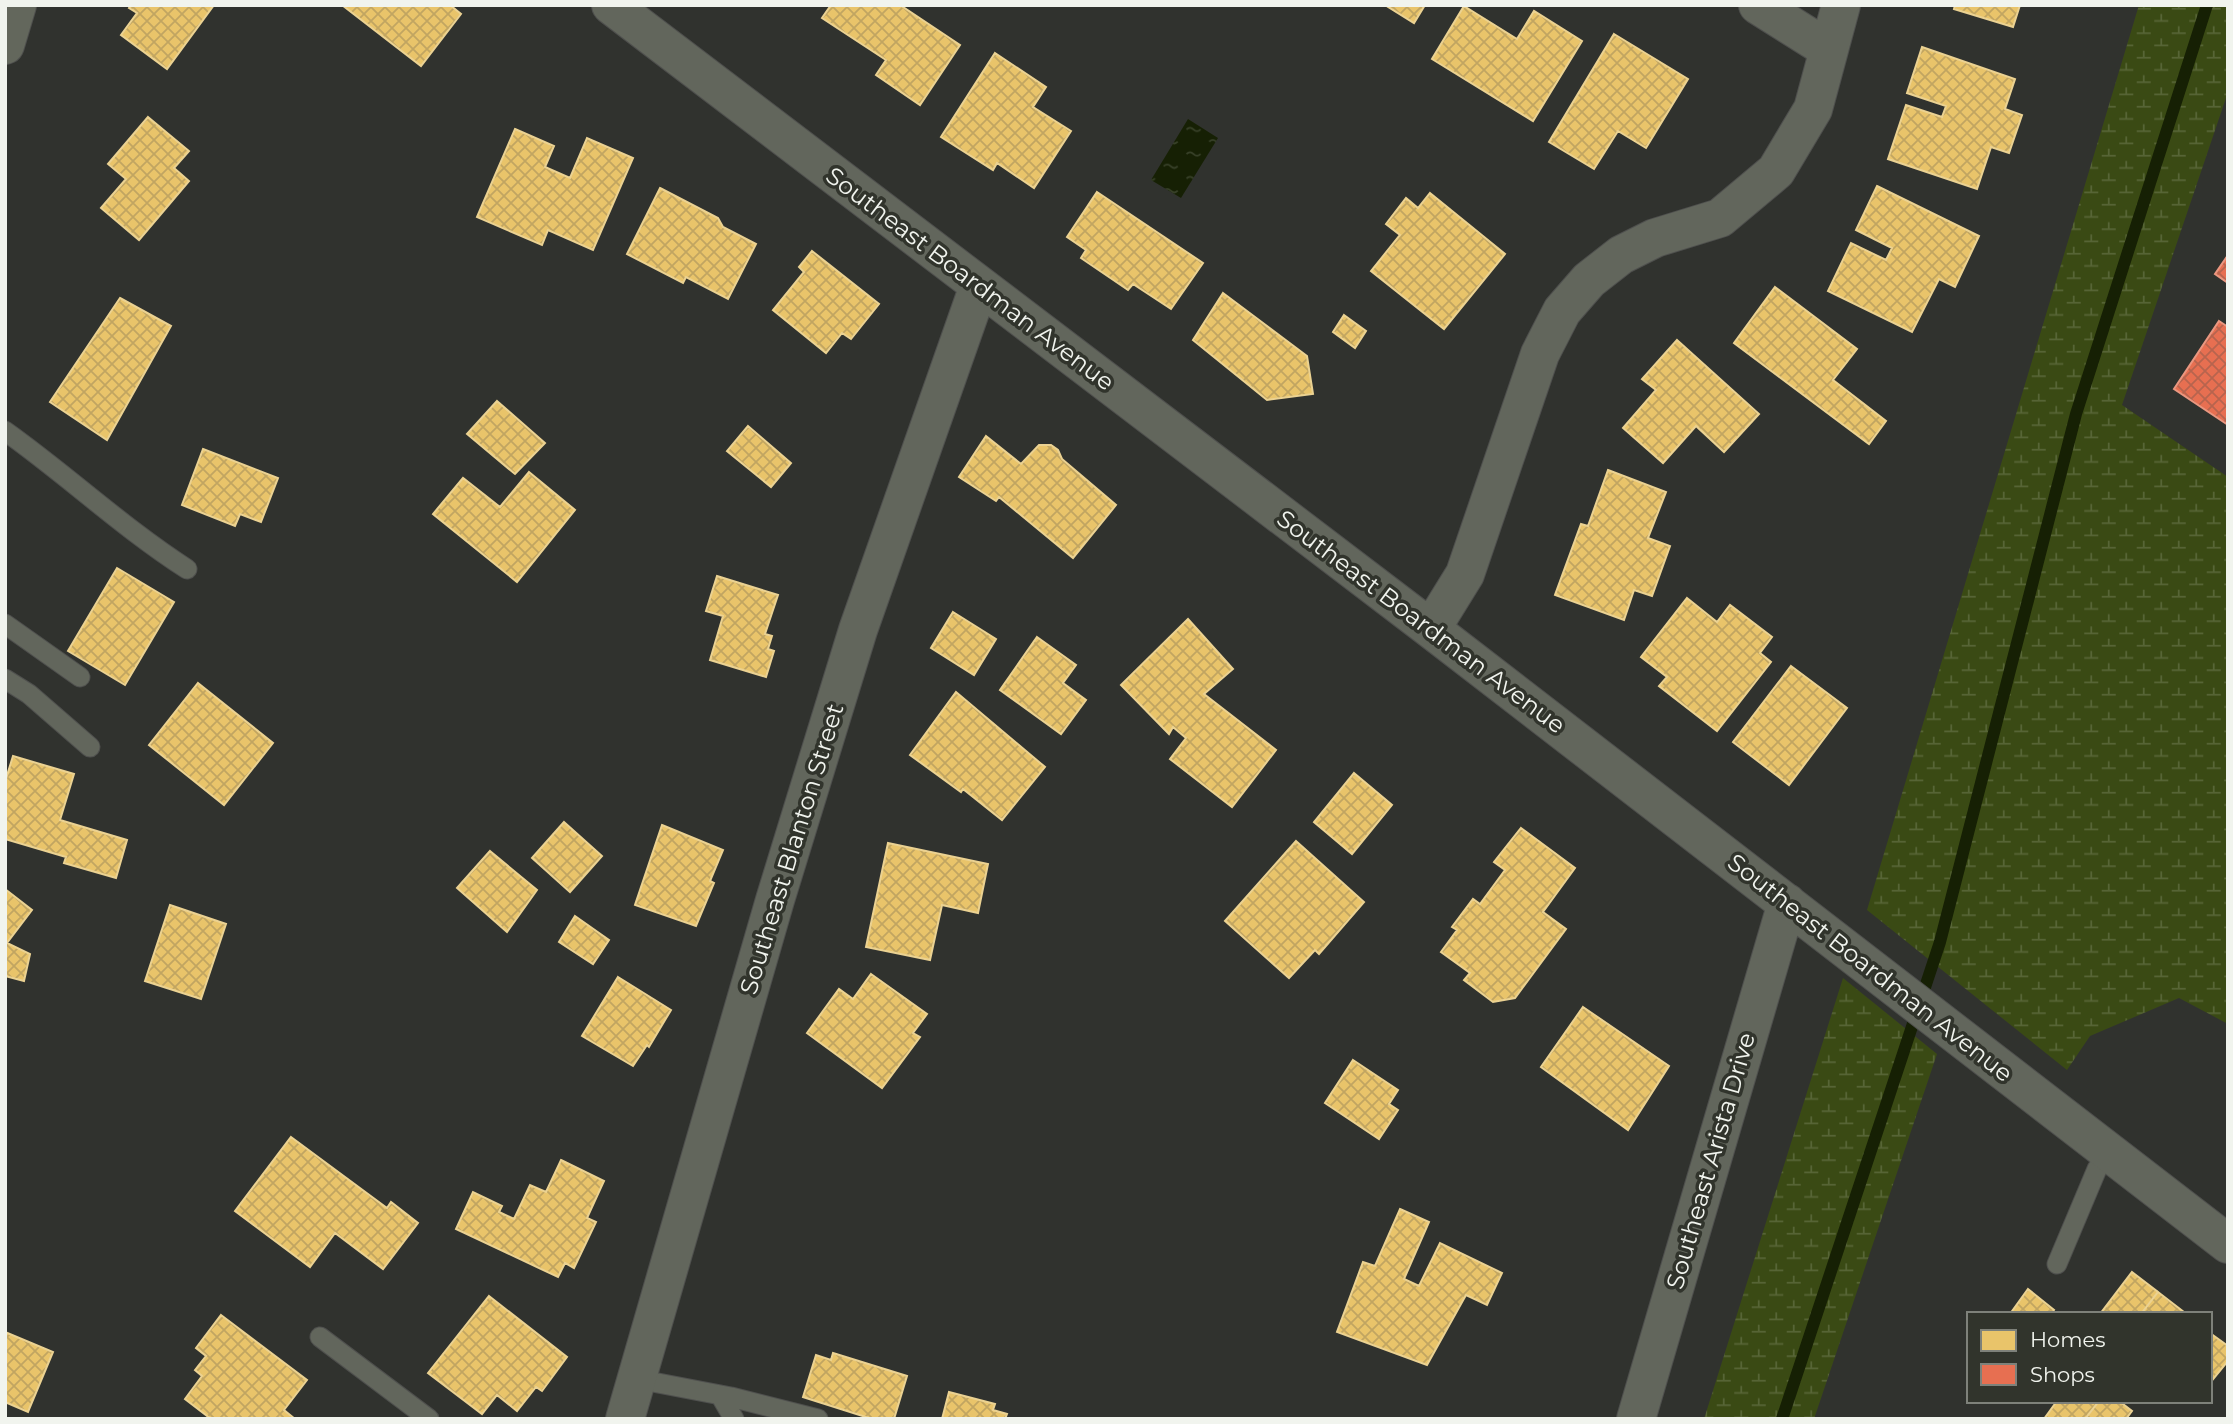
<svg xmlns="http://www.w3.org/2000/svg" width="2233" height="1424" font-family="Montserrat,sans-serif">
<defs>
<pattern id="wetland-marsh" width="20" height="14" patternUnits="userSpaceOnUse" patternTransform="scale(1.75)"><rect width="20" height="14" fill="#3a4a14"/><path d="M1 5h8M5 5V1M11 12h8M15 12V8" fill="none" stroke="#576536"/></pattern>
<pattern id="water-ripples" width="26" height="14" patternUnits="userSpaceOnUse" patternTransform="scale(1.75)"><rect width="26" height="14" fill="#162004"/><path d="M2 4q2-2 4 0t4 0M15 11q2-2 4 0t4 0" fill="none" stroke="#384129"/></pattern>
<pattern id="homes-cross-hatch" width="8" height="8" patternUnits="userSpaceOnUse" patternTransform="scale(1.75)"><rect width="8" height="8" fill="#e9c46a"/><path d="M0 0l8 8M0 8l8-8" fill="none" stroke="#c1a561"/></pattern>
<pattern id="shops-cross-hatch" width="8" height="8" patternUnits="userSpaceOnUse" patternTransform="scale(1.75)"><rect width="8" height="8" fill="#e76f51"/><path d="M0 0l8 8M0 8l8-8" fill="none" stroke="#b7644e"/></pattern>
</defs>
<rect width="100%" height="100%" fill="#30322e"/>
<path fill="url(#wetland-marsh)" d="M2139,5H2228V92L2122,405L2228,477V1024L2179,998L2090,1036L2067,1070L1867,910Z
M1843,978L1937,1054L1814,1419H1704Z"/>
<path fill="url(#water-ripples)" d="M1188,119L1218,138L1181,198L1151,180Z"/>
<path fill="url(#homes-cross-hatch)" stroke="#ebd292" stroke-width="2" d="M131,5H214L167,69L121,35L137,13L129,8Z
M342,5H450L461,14L421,66Z
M831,5H900L960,45L920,105L876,75L886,60L822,18Z
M1385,5H1425L1414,23Z
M1955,5H2020L2013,27L1954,9Z
M1464,6L1517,39L1534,11L1582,41L1533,121L1432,59Z
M1614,34L1688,79L1646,148L1618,131L1594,169L1549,142Z
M1922,47L2015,79L2005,109L2022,115L2009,153L1991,147L1977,189L1888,159L1906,105L1942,117L1946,106L1907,93Z
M995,53L1046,87L1033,107L1071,131L1034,188L997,163L993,170L941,137Z
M148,117L189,151L174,168L189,181L139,240L101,208L126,179L108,164Z
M515,129L554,146L545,167L570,178L587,138L633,158L593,250L548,230L542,245L477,217Z
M1877,186L1979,236L1955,287L1939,279L1912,332L1828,291L1851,243L1886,260L1892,248L1856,230Z
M660,188L718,218L723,227L756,244L728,299L686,277L683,283L627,254Z
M1097,192L1203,263L1171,309L1133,284L1128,290L1081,258L1086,250L1067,237Z
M1430,193L1505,254L1444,329L1371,271L1400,235L1386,224L1406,198L1418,208Z
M812,251L879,304L851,339L842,333L826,353L773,310L804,272L799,267Z
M1775,287L1857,349L1833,380L1886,421L1869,444L1734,343Z
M1223,293L1307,356L1313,394L1267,400L1193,340Z
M120,298L171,326L107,440L50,402Z
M1344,315L1366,331L1355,348L1333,332Z
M1677,340L1759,414L1724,452L1696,426L1663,463L1623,428L1656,390L1642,379Z
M497,401L545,443L515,474L467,434Z
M748,426L791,463L771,487L727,451Z
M986,436L1021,464L1039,445H1051L1058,450L1062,459L1116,505L1073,558L999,497L996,501L959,477Z
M203,449L278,478L261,522L240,514L235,526L182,505Z
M1608,470L1666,492L1648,538L1670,546L1652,596L1634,590L1624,620L1555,595L1581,524L1588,526Z
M529,472L575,510L517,582L433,514L463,478L500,507Z
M117,568L174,602L125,685L68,651Z
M717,576L778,595L765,634L772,636L768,649L774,651L766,677L710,660L723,616L706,611Z
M1687,598L1717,622L1730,605L1772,637L1760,653L1771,662L1717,731L1659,686L1667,677L1641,657Z
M953,612L996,639L974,675L931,648Z
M1188,619L1233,669L1204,694L1276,750L1232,807L1170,759L1186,738L1173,727L1169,734L1121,685Z
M1037,637L1076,665L1063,683L1086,700L1061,734L1000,690Z
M1791,666L1847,708L1789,785L1733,742Z
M198,683L273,743L224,805L149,745Z
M956,692L1045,767L1002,820L963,789L961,792L910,755Z
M13,756L74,774L60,820L127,840L116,878L64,863L66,857L5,839V782Z
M1354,773L1392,805L1352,854L1314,822Z
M564,822L602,856L570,892L532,858Z
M662,825L723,850L710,881L714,883L696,926L635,905Z
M1521,828L1575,868L1543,912L1566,929L1515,998L1493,1002L1464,980L1470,973L1441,952L1457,930L1452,927L1473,899L1480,904L1505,870L1494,862Z
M1296,841L1364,902L1319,954L1315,950L1289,978L1225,921Z
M888,843L988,864L978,913L942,905L930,960L866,947Z
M490,851L537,890L507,932L457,888Z
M5,889L32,910L7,943L30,954L24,981L5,976Z
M170,905L226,924L201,999L145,981Z
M575,916L609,940L593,964L559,942Z
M871,974L927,1014L913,1033L920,1037L882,1088L807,1033L839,989L853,999Z
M618,977L671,1010L649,1047L647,1045L633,1066L582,1036Z
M1583,1007L1669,1066L1628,1130L1541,1067Z
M1353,1060L1398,1090L1389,1104L1398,1110L1379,1139L1325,1103Z
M291,1137L387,1208L391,1202L418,1223L383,1269L335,1233L310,1267L235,1211Z
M561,1160L604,1181L587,1218L596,1222L574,1268L565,1263L558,1277L456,1229L473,1192L502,1206L499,1212L514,1219L530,1185L546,1192Z
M1400,1209L1429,1222L1404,1279L1419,1286L1440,1243L1502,1273L1487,1305L1466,1295L1427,1365L1337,1332L1363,1262L1375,1266Z
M2132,1272L2158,1292L2141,1314H2100Z
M2028,1289L2054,1310L2051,1314H2010Z
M2158,1292L2184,1312L2182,1314H2141Z
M489,1296L567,1357L542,1391L536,1387L517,1411L497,1395L482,1414L428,1373Z
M221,1315L307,1380L284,1410L295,1419H211L185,1399L202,1376L195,1370L206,1356L196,1348Z
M5,1332L53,1352L28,1412L5,1402Z
M2210,1333L2228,1346V1361L2210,1383Z
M833,1353L907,1376L894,1419H872L803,1397L816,1355L831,1360Z
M949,1392L995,1404L993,1410L1007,1414L1005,1419H942Z
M2057,1401H2099L2085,1419H2044Z
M2099,1401H2119L2132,1411L2126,1419H2085Z"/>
<path fill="url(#shops-cross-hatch)" stroke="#ea9780" stroke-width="2" d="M2228,255V283L2215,274Z
M2219,321L2228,327V425L2174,389Z"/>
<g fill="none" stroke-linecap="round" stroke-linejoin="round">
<path stroke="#162004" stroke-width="12" d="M1782,1419L1940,942L2076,414L2207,5"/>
<defs>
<path id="lane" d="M5,431C67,475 123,528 187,569
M5,624L80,677
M5,679L29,694L90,747
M2057,1264L2097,1169L2109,1153
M320,1337L429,1419
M637,1379L731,1397L818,1419
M720,1395L734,1419"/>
<path id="street" d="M611,5L1431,629L2228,1244
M1758,5L1828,49
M1431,629L1465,574L1540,354L1562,311L1589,280L1621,255L1655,238L1720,218L1776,171L1813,109L1841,5
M625,1419L775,900L858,630L979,286
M1636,1419L1787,903"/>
<path id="secondary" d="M5,45L17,5"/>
</defs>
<use href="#lane" stroke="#4f504e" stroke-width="21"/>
<use href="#street" stroke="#4f504e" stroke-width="40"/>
<use href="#secondary" stroke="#4f504e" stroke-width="40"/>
<use href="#lane" stroke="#62665c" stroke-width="19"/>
<use href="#street" stroke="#62665c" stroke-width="38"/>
<use href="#secondary" stroke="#63675c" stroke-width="38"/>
</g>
<g text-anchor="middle" stroke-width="7" stroke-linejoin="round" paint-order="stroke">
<g font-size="24" fill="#f1f4ee" stroke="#31342c">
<text transform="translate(970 279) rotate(37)" y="8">Southeast Boardman Avenue</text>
<text transform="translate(1421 622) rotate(37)" y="8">Southeast Boardman Avenue</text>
<text transform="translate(792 849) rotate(-73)" y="8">Southeast Blanton Street</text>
<text transform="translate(1870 968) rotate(38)" y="8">Southeast Boardman Avenue</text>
<text transform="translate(1711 1161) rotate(-74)" y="8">Southeast Arista Drive</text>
</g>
</g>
<rect width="2233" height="1424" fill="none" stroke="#f1f4ee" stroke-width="14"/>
<rect x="1967" y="1312" width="245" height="91" fill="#31342c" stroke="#7e817a" stroke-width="2"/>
<rect x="1981" y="1330" width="35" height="21" fill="#e9c46a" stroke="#7e817a" stroke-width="2"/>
<text x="2030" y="1347" font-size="21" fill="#f1f4ee">Homes</text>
<rect x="1981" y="1364" width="35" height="21" fill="#e76f51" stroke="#7e817a" stroke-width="2"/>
<text x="2030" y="1382" font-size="21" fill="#f1f4ee">Shops</text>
</svg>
